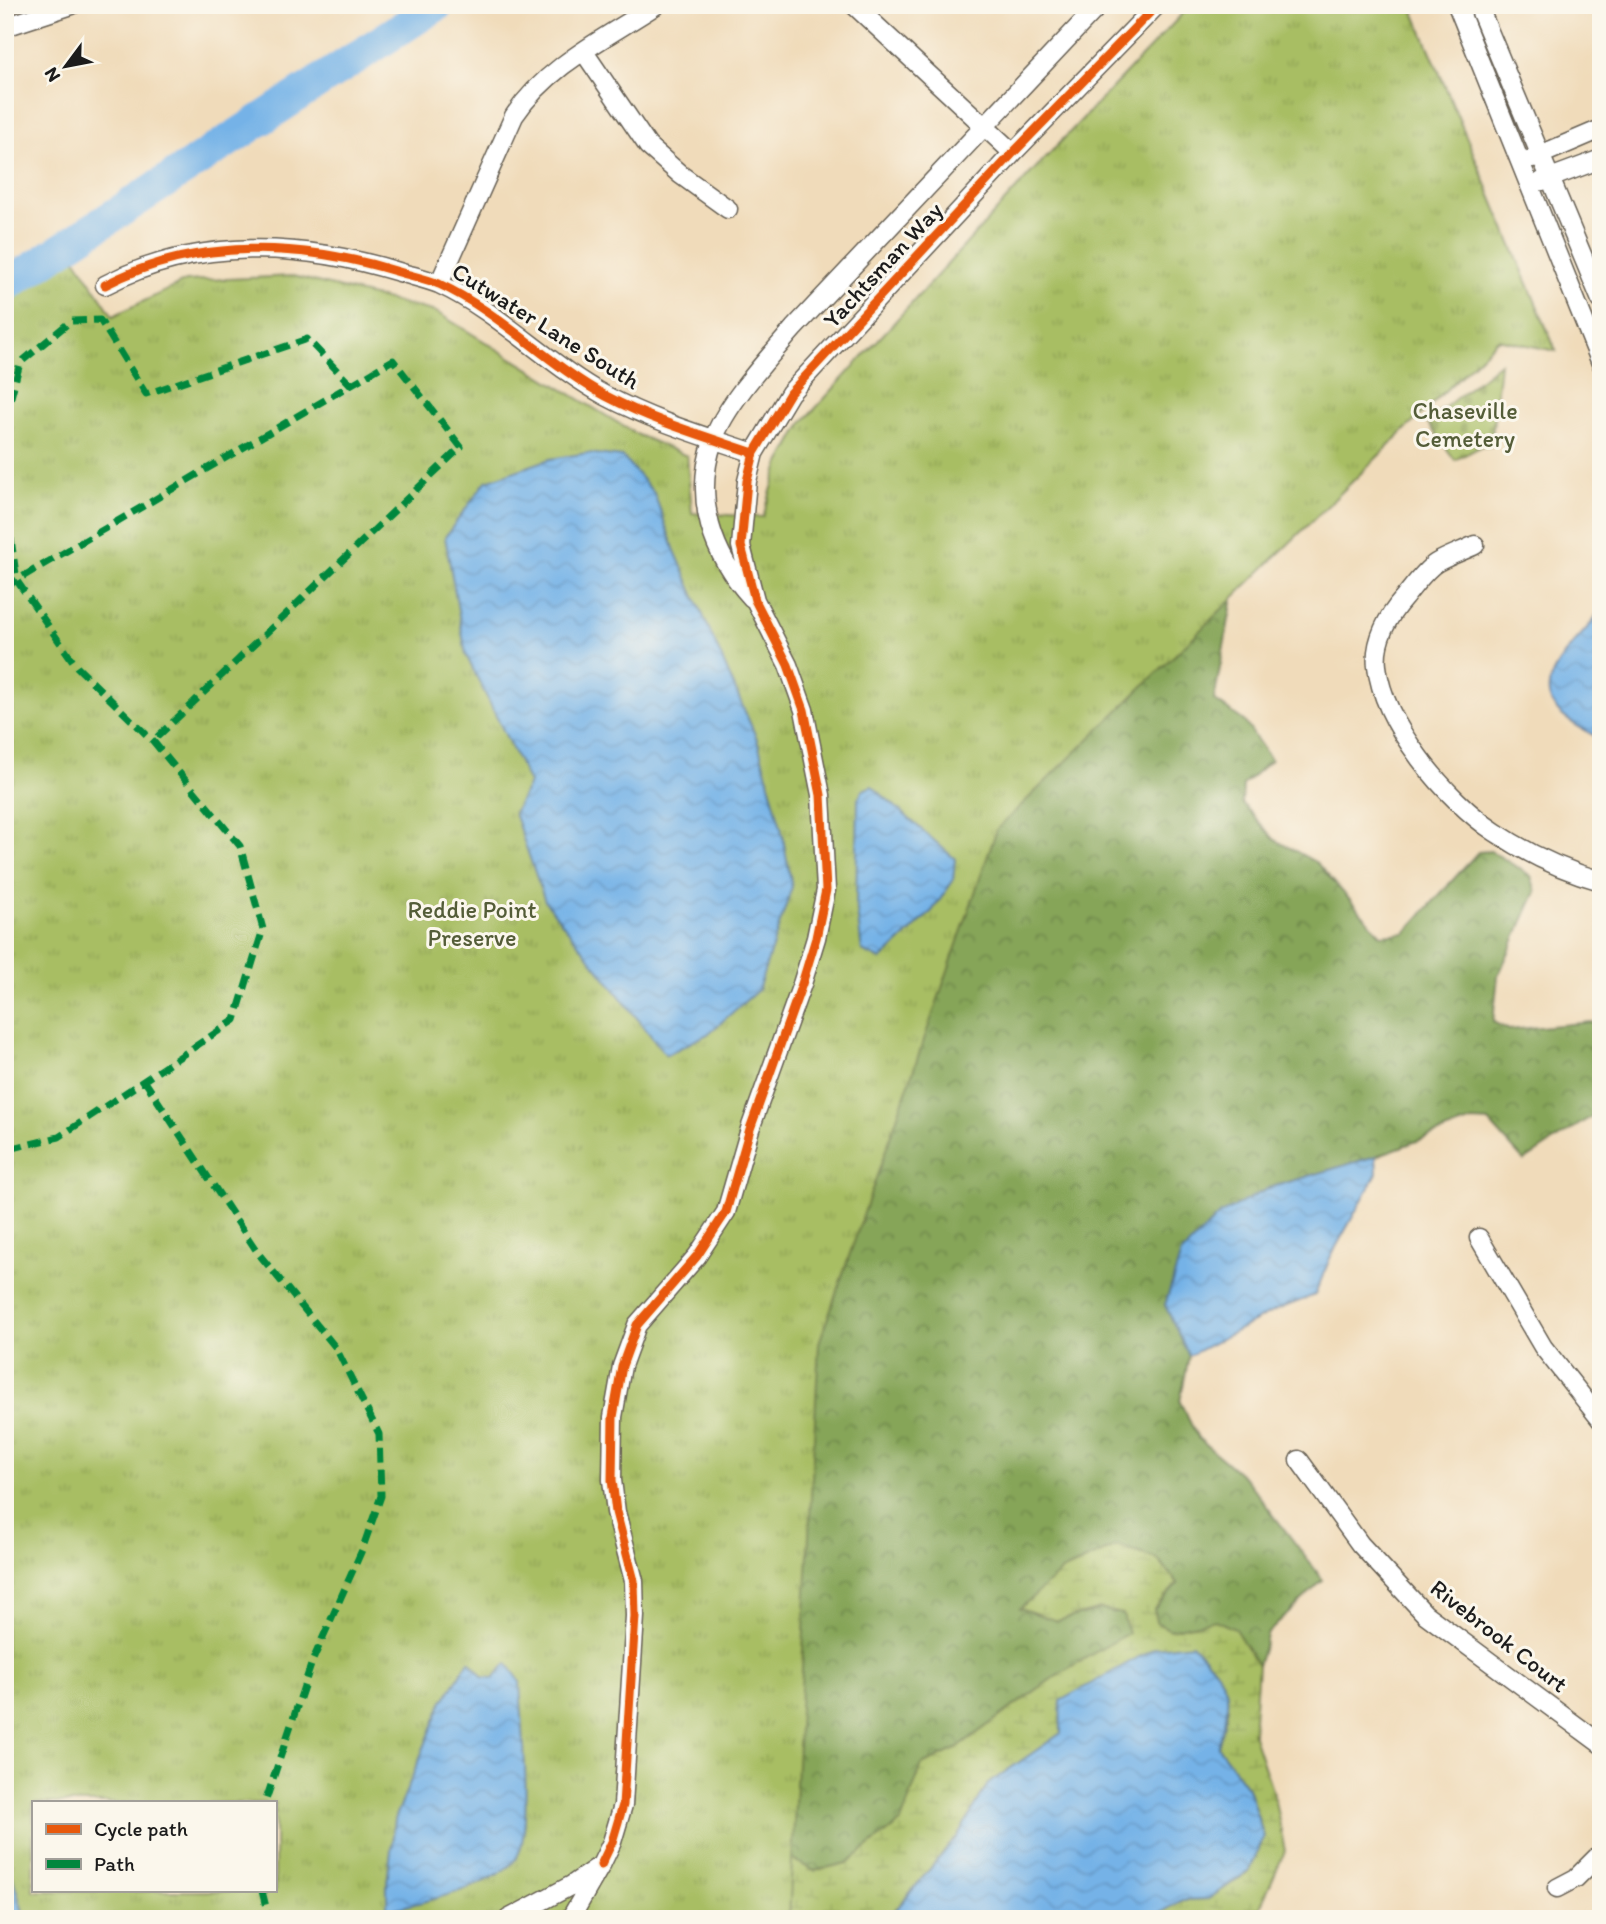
<svg xmlns="http://www.w3.org/2000/svg" width="1606" height="1924" font-family="Itim,sans-serif">
<defs>
<pattern id="forest-crowns" width="20" height="18" patternUnits="userSpaceOnUse" patternTransform="scale(1.75)"><rect width="20" height="18" fill="#86a559"/><path d="M2 6a3 3 0 1 1 6 0M12 15a3 3 0 1 1 6 0" fill="none" stroke="#6d8649"/></pattern>
<pattern id="wetland-marsh" width="20" height="14" patternUnits="userSpaceOnUse" patternTransform="scale(1.75)"><rect width="20" height="14" fill="#a8be63"/><path d="M1 5h8M5 5V1M11 12h8M15 12V8" fill="none" stroke="#90a355"/></pattern>
<pattern id="cemetery-stones" width="16" height="16" patternUnits="userSpaceOnUse" patternTransform="scale(1.75)"><rect width="16" height="16" fill="#a8be63"/><path d="M2 7V4a2 2 0 0 1 4 0v3zM10 15v-3a2 2 0 0 1 4 0v3z" fill="#90a355"/></pattern>
<pattern id="park-tufts" width="24" height="20" patternUnits="userSpaceOnUse" patternTransform="scale(1.75)"><rect width="24" height="20" fill="#a8be63"/><path d="M3 7l-1-3M5 7V3M7 7l1-3M15 17l-1-3M17 17v-4M19 17l1-3" fill="none" stroke="#90a355"/></pattern>
<pattern id="water-waves" width="16" height="10" patternUnits="userSpaceOnUse" patternTransform="scale(1.75)"><rect width="16" height="10" fill="#75b2e7"/><path d="M0 5q4-4 8 0t8 0" fill="none" stroke="#6598c6"/></pattern>
</defs>
<rect width="100%" height="100%" fill="#fbf7ec"/>
<filter id="ink" filterUnits="userSpaceOnUse"><feTurbulence type="fractalNoise" baseFrequency=".0143" numOctaves="2"/><feDisplacementMap in="SourceGraphic" scale="14" xChannelSelector="R" yChannelSelector="G"/><feConvolveMatrix kernelMatrix="1 2 1 2 8 2 1 2 1" color-interpolation-filters="sRGB"/></filter>
<filter id="wash" filterUnits="userSpaceOnUse"><feTurbulence type="fractalNoise" baseFrequency=".00686" numOctaves="4" result="noise"/><feDisplacementMap in="SourceGraphic" scale="28" xChannelSelector="R" yChannelSelector="G"/><feGaussianBlur stdDeviation="1.57" result="paint"/><feColorMatrix in="noise" values="0 0 0 0 0 0 0 0 0 0 0 0 0 0 0 0 0 1.4 0 .05"/><feComposite in="paint" operator="in"/></filter>
<g filter="url(#wash)">
<rect width="100%" height="100%" fill="#f0dbba"/>
<path fill="url(#forest-crowns)" stroke="#51603a" stroke-width="2" d="M1191,5H1411L1556,351L1498,339L1233,598L1214,700L1244,721L1271,760L1243,785L1242,803L1274,839L1317,863L1381,935L1405,933L1478,852L1491,851L1531,876L1536,892L1498,976L1493,1022L1509,1030L1591,1022L1601,1025V1110L1524,1161L1489,1122L1472,1121L1376,1156L1269,1188L1165,1305L1189,1356L1180,1402L1198,1438L1246,1479L1323,1580L1268,1633L1258,1666C1226,1616 1228,1617 1170,1630L1156,1622L1154,1609L1178,1584L1157,1559L1117,1546L1062,1571L1057,1621L1100,1609L1123,1614L1129,1633L1057,1675L954,1750L922,1765L901,1822L847,1863L814,1871L768,1846L641,1919L779,465L803,422L1032,172Z"/>
<path fill="url(#wetland-marsh)" stroke="#626d40" stroke-width="2" d="M1117,1546L1157,1559L1178,1583L1154,1609L1156,1622L1170,1630L1215,1620L1235,1629L1258,1666L1253,1733L1274,1796L1285,1851L1255,1919H1151L1182,1900L1208,1899L1249,1872L1264,1837L1248,1788L1218,1747L1228,1708L1062,1733L988,1784L957,1837L888,1919H719L768,1846L814,1871L847,1863L901,1822L922,1765L954,1750L1057,1675L1128,1633L1123,1614L1100,1609L1057,1621L1020,1608L1062,1571Z"/>
<path fill="url(#cemetery-stones)" stroke="#626d40" stroke-width="2" d="M1500,363L1491,446L1480,447L1455,460L1427,422Z"/>
<path fill="url(#park-tufts)" stroke="#626d40" stroke-width="2" fill-rule="evenodd" d="M1191,5H1411L1556,351L1498,339L997,829L819,1343L789,1919H25L5,1852V286L68,247L113,316L186,281L293,276L436,312L638,435L687,456L692,513L763,517L779,465L803,422L1032,172ZM33,1803H275V1891H33Z"/>
<path fill="url(#water-waves)" stroke="#486782" stroke-width="2" d="M587,453L623,457L654,493L675,551L757,739L781,827L792,887L758,990L708,1034L666,1055L545,901L514,813L529,783L466,655L445,537L486,481L550,459Z
M1601,606V739C1541,709 1531,691 1579,637C1588,627 1596,620 1601,606Z
M872,786L955,859L953,881L932,911L881,960L862,951L856,903L858,798L863,790Z
M1376,1156L1377,1173L1330,1258L1315,1295L1274,1311L1189,1356L1165,1305L1181,1254L1219,1215L1269,1188Z
M1192,1644C1234,1689 1233,1688 1218,1747L1248,1788L1264,1837L1249,1871L1208,1899L1182,1900L1151,1919H888L957,1837L988,1784L1061,1733L1060,1701L1155,1648Z
M469,1661L483,1677L494,1678L507,1663L520,1681C521,1716 535,1836 515,1860C490,1889 423,1901 387,1911V1882L395,1819L442,1703Z
M5,1852L25,1919H5Z"/>
<g fill="none" stroke-linecap="round" stroke-linejoin="round">
<path stroke="#75b2e7" stroke-width="33" d="M5,286L437,5"/>
</g>
</g>
<g filter="url(#ink)">
<g fill="none" stroke-linecap="round" stroke-linejoin="round">
<defs>
<path id="street" d="M854,5L1013,153
M1457,5L1601,363
M1478,5L1601,300
M5,27L72,5
M584,52L648,146L681,175L728,209
M1533,158L1601,129
M1542,181L1601,159
M439,284L514,116C548,65 606,38 656,5
M105,285C197,237 302,242 399,272C412,276 427,279 439,284C500,312 547,364 606,396C653,421 704,436 754,453
M1475,545C1463,551 1448,556 1436,563C1424,571 1413,587 1404,598C1388,616 1374,641 1377,666C1383,724 1447,801 1495,832C1528,854 1562,870 1601,881
M752,598C712,555 693,499 713,441C724,406 770,356 794,328L1099,5
M1479,1238L1543,1347L1601,1420
M1299,1460L1360,1544L1425,1614L1601,1744
M601,1865L612,1842L623,1805L635,1616L634,1581L616,1512L612,1480L613,1417L622,1366L637,1325L697,1256L726,1212L750,1129L802,984L816,938L826,890L821,795L804,710L788,665L755,600L741,546L747,481L754,453L790,393L1013,153L1157,5
M1557,1888L1576,1878L1601,1853
M508,1919L572,1885L601,1865L570,1919"/>
</defs>
<use href="#street" stroke="#665f53" stroke-width="21"/>
<use href="#street" stroke="#fff" stroke-width="18"/>
<path stroke="#00873e" stroke-width="7" stroke-dasharray="14 7" stroke-linecap="butt" d="M5,420L20,363L71,321L100,320L146,394L307,339L351,385
M5,497L17,581L77,667L153,741L240,846L263,929L235,1020L59,1137L5,1150
M5,587L393,360L461,447L153,741
M144,1080L258,1253L336,1348L379,1434L381,1496L362,1550L312,1662L265,1803
M262,1891L269,1919
M168,1919L189,1916L193,1919"/>
<defs>
<path id="cycleway" d="M105,285C197,237 302,242 399,272C412,276 427,279 439,284C500,312 547,364 606,396C653,421 704,436 754,453
M601,1865L612,1842L623,1805L635,1616L634,1581L616,1512L612,1480L613,1417L622,1366L637,1325L697,1256L726,1212L750,1129L802,984L816,938L826,890L821,795L804,710L788,665L755,600L741,546L747,481L754,453L790,393L1013,153L1157,5"/>
</defs>
<use href="#cycleway" stroke="#fbf7ec" stroke-width="13"/>
<use href="#cycleway" stroke="#e8590c" stroke-width="9"/>
</g>
</g>
<g text-anchor="middle" stroke-width="6" stroke-linejoin="round" paint-order="stroke">
<g font-size="24" fill="#1c1c1c" stroke="#fbf7ec">
<text transform="translate(883 265) rotate(-47)" y="8">Yachtsman Way</text>
<text transform="translate(546 326) rotate(32)" y="8">Cutwater Lane South</text>
<text transform="translate(1499 1636) rotate(38)" y="8">Rivebrook Court</text>
</g>
<g font-size="24" fill="#545d38" stroke="#fbf7ec">
<text x="1465" y="419">Chaseville<tspan x="1465" dy="28">Cemetery</tspan></text>
<text x="472" y="918">Reddie Point<tspan x="472" dy="28">Preserve</tspan></text>
</g>
</g>
<rect width="1606" height="1924" fill="none" stroke="#fbf7ec" stroke-width="28"/>
<rect x="32" y="1801" width="245" height="91" fill="#fbf7ec" stroke="#a29f99" stroke-width="2"/>
<rect x="46" y="1824" width="35" height="10" fill="#e8590c" stroke="#a29f99" stroke-width="2"/>
<text x="94" y="1836" font-size="21" fill="#1c1c1c">Cycle path</text>
<rect x="46" y="1859" width="35" height="10" fill="#00873e" stroke="#a29f99" stroke-width="2"/>
<text x="94" y="1871" font-size="21" fill="#1c1c1c">Path</text>
<g transform="translate(66 66) rotate(238)" stroke="#fbf7ec" stroke-width="5" paint-order="stroke">
<path d="M0-5L12 26L0 18L-12 26Z" fill="#1c1c1c"/>
<text y="-10" font-size="19" font-weight="bold" text-anchor="middle" fill="#1c1c1c">N</text>
</g>
</svg>
